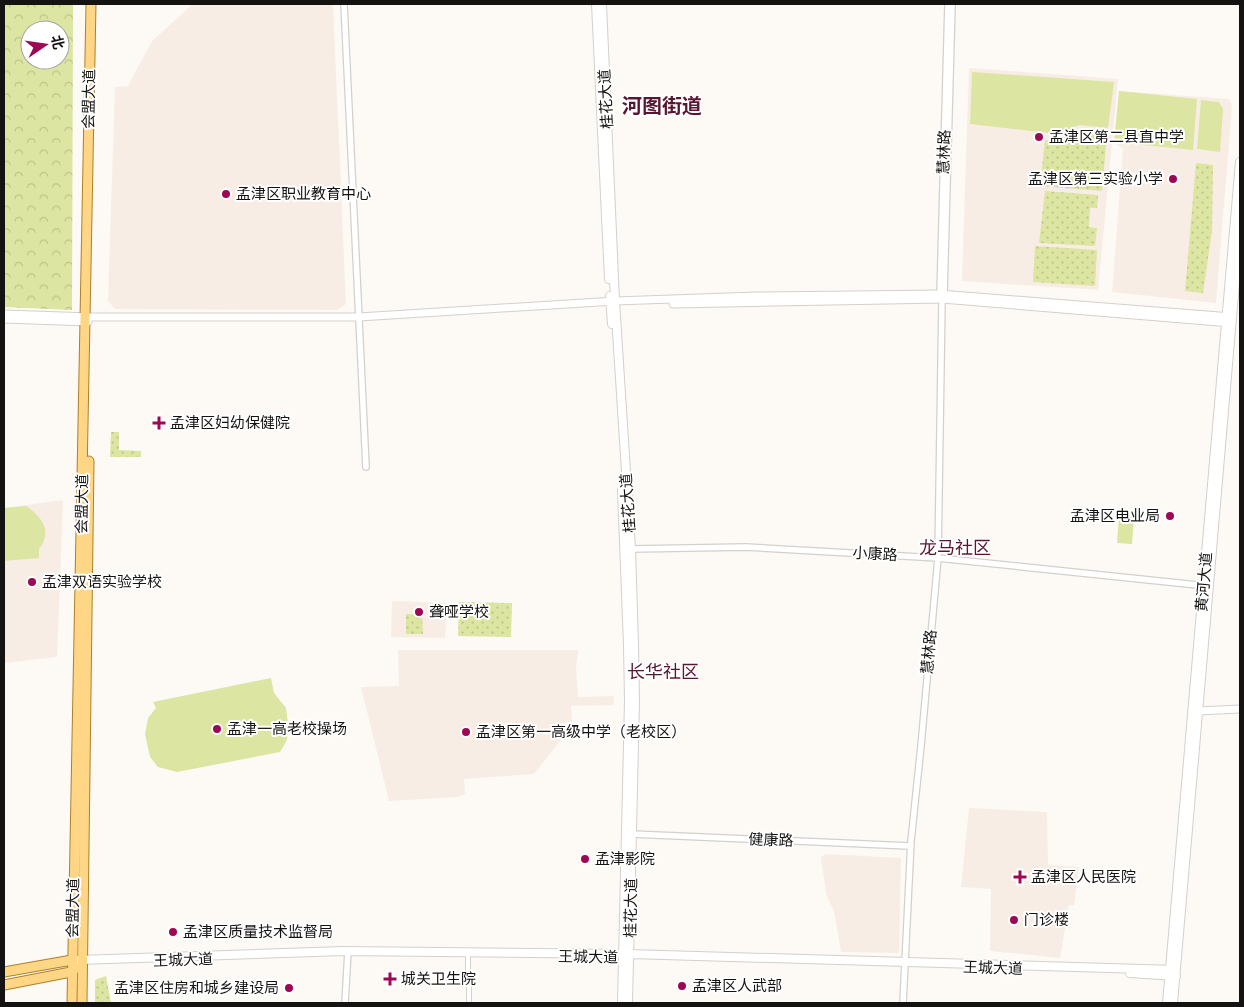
<svg xmlns="http://www.w3.org/2000/svg" width="1244" height="1007" font-family="Karla,'Noto Sans SC',sans-serif">
<defs>
<pattern id="grass-dots" width="8" height="8" patternUnits="userSpaceOnUse" patternTransform="scale(1.25)"><rect width="8" height="8" fill="#dde5a2"/><path d="M2 2h.1M6 6h.1" fill="none" stroke="#bdc48a" stroke-width="1.8" stroke-linecap="round"/></pattern>
<pattern id="forest-crowns" width="20" height="18" patternUnits="userSpaceOnUse" patternTransform="scale(1.25)"><rect width="20" height="18" fill="#dde5a2"/><path d="M2 6a3 3 0 1 1 6 0M12 15a3 3 0 1 1 6 0" fill="none" stroke="#bdc48a"/></pattern>
</defs>
<rect width="100%" height="100%" fill="#fdf9f5"/>
<path fill="#f7ede4" d="M193,4H333L346,304L337,310L115,309L108,301L115,87L128,86L152,41Z
M969,68L1118,79L1098,290L962,281Z
M1119,91L1229,99L1232,106L1216,303L1112,292L1123,149L1114,142Z
M63,500L57,657L4,663V508Z
M392,601L447,603L445,638L391,637Z
M398,650H578L576,668L578,697L614,696L613,705L571,706L572,722L560,723L561,740L534,774L464,779L465,794L457,797L389,801L361,687L399,686Z
M969,808L1047,812L1048,865L1079,867L1074,905H1069L1060,958L990,951L991,889L961,887Z
M826,854L901,858L899,953L841,952L834,911L826,894L821,857Z"/>
<path fill="url(#grass-dots)" d="M1077,131L1107,134L1102,191L1040,186L1045,140H1056Z
M1196,163L1213,165L1212,231L1203,293L1185,291Z
M1045,191L1098,195L1097,208H1090L1089,227L1097,228L1095,246L1039,243Z
M1035,246L1097,250L1095,286L1033,282Z
M111,432H119V450L141,451V457H110Z
M459,602L512,603L511,637L458,636Z
M406,614H422L423,634H406Z
M106,976L111,1003H95V980Z"/>
<path fill="url(#forest-crowns)" fill-rule="evenodd" d="M4,4H73L72,310L4,307ZM30,30H60V60H30Z"/>
<path fill="#dde5a2" d="M972,72L1114,82L1108,128L1079,125L1057,134L970,124Z
M1119,91L1197,99L1193,150L1114,142Z
M1201,100L1219,102L1223,109L1220,152L1197,149Z
M26,506C42,517 53,531 39,549V558L4,561V508Z
M1119,516L1134,517L1132,544L1117,543Z
M271,678L274,693L286,708L288,724L287,740L280,752L177,772L158,767L150,757L145,734L148,718L156,708L153,702Z"/>
<g fill="none" stroke-linecap="round" stroke-linejoin="round">
<path stroke="#dad6d3" stroke-width="4" stroke-dasharray="4 2" stroke-linecap="butt" d="M468,972L469,986"/>
<defs>
<path id="pedestrian" d="M468,952V972
M469,986V1003"/>
<path id="minor" d="M344,4L366,467
M941,296L940,294L948,4
M631,549L746,547L938,558L1207,586
M632,834L910,846
M345,1003L348,951
M903,1003L911,841L921,746L938,558L942,299L944,294L952,4"/>
<path id="tertiary" d="M673,304L942,299L1231,323
M4,314L91,317H359L615,301L757,296L940,294L1232,317
M4,319L88,322
M1198,711L1240,709"/>
<path id="secondary" d="M596,4L609,279
M602,4L615,301L631,549L634,645L635,701L628,1003
M610,296L612,324
M622,490L628,645L629,701L622,1003
M79,960L343,951L630,954L1176,970
M1130,973L1176,976
M1167,1003L1240,162
M1173,1003L1240,225"/>
<path id="primary" d="M4,972L72,960
M4,985L71,972L76,968
M72,1003L91,4
M82,1003L89,461"/>
</defs>
<use href="#pedestrian" stroke="#d4d0cc" stroke-width="6"/>
<use href="#minor" stroke="#d4d0cc" stroke-width="8"/>
<use href="#tertiary" stroke="#d4d0cc" stroke-width="9"/>
<use href="#secondary" stroke="#d4d0cc" stroke-width="10"/>
<use href="#primary" stroke="#ad8029" stroke-width="11"/>
<use href="#pedestrian" stroke="#fff" stroke-width="4"/>
<use href="#minor" stroke="#fff" stroke-width="5.5"/>
<use href="#tertiary" stroke="#fff" stroke-width="7"/>
<use href="#secondary" stroke="#fff" stroke-width="8"/>
<use href="#primary" stroke="#ffd686" stroke-width="9"/>
</g>
<g fill="#9d0854" stroke="#fff" stroke-width="2">
<circle cx="1039" cy="137" r="5"/>
<circle cx="1173" cy="179" r="5"/>
<circle cx="226" cy="194" r="5"/>
<path d="M156.5 415.5h5v5h5v5h-5v5h-5v-5h-5v-5h5z"/>
<circle cx="1170" cy="516" r="5"/>
<circle cx="32" cy="582" r="5"/>
<circle cx="419" cy="612" r="5"/>
<circle cx="217" cy="729" r="5"/>
<circle cx="466" cy="732" r="5"/>
<circle cx="585" cy="859" r="5"/>
<path d="M1017.5 869.5h5v5h5v5h-5v5h-5v-5h-5v-5h5z"/>
<circle cx="1014" cy="920" r="5"/>
<circle cx="173" cy="932" r="5"/>
<path d="M387.5 971.5h5v5h5v5h-5v5h-5v-5h-5v-5h5z"/>
<circle cx="682" cy="986" r="5"/>
<circle cx="289" cy="988" r="5"/>
</g>
<g text-anchor="middle" stroke-width="4" stroke-linejoin="round" paint-order="stroke">
<g font-size="15" fill="#151312" stroke="#fff">
<text transform="translate(89 99) rotate(-89)" y="5">会盟大道</text>
<text transform="translate(606 99) rotate(-93)" y="5">桂花大道</text>
<text transform="translate(944 152) rotate(-88)" y="5">慧林路</text>
<text transform="translate(628 503) rotate(-94)" y="5">桂花大道</text>
<text transform="translate(82 504) rotate(-89)" y="5">会盟大道</text>
<text transform="translate(875 554) rotate(3)" y="5">小康路</text>
<text transform="translate(1204 582) rotate(-85)" y="5">黄河大道</text>
<text transform="translate(929 652) rotate(-85)" y="5">慧林路</text>
<text transform="translate(771 840) rotate(2)" y="5">健康路</text>
<text transform="translate(73 908) rotate(-89)" y="5">会盟大道</text>
<text transform="translate(631 908) rotate(-89)" y="5">桂花大道</text>
<text transform="translate(588 957) rotate(1)" y="5">王城大道</text>
<text transform="translate(183 960) rotate(-2)" y="5">王城大道</text>
<text transform="translate(993 968) rotate(2)" y="5">王城大道</text>
</g>
<g font-size="15" fill="#151312" stroke="#fff" text-anchor="start">
<text x="1049" y="142">孟津区第二县直中学</text>
<text x="1163" y="184" text-anchor="end">孟津区第三实验小学</text>
<text x="236" y="199">孟津区职业教育中心</text>
<text x="170" y="428">孟津区妇幼保健院</text>
<text x="1160" y="521" text-anchor="end">孟津区电业局</text>
<text x="42" y="587">孟津双语实验学校</text>
<text x="429" y="617">聋哑学校</text>
<text x="227" y="734">孟津一高老校操场</text>
<text x="476" y="737">孟津区第一高级中学（老校区）</text>
<text x="595" y="864">孟津影院</text>
<text x="1031" y="882">孟津区人民医院</text>
<text x="1024" y="925">门诊楼</text>
<text x="183" y="937">孟津区质量技术监督局</text>
<text x="401" y="984">城关卫生院</text>
<text x="692" y="991">孟津区人武部</text>
<text x="279" y="993" text-anchor="end">孟津区住房和城乡建设局</text>
</g>
<g font-size="18" fill="#581632" stroke="#fff">
<text x="955" y="554">龙马社区</text>
<text x="663" y="678">长华社区</text>
</g>
<g font-size="20" font-weight="bold" fill="#581632" stroke="#fff">
<text x="662" y="113">河图街道</text>
</g>
</g>
<rect width="1244" height="1007" fill="none" stroke="#151312" stroke-width="10"/>
<g transform="translate(45 45) rotate(77)"><circle r="24" fill="#ffffff" stroke="#a1a1a0"/>
<path d="M0-4L9 19L0 12L-9 19Z" fill="#9d0854"/>
<text y="-8" font-size="14" font-weight="bold" text-anchor="middle" fill="#151312">北</text>
</g>
</svg>
